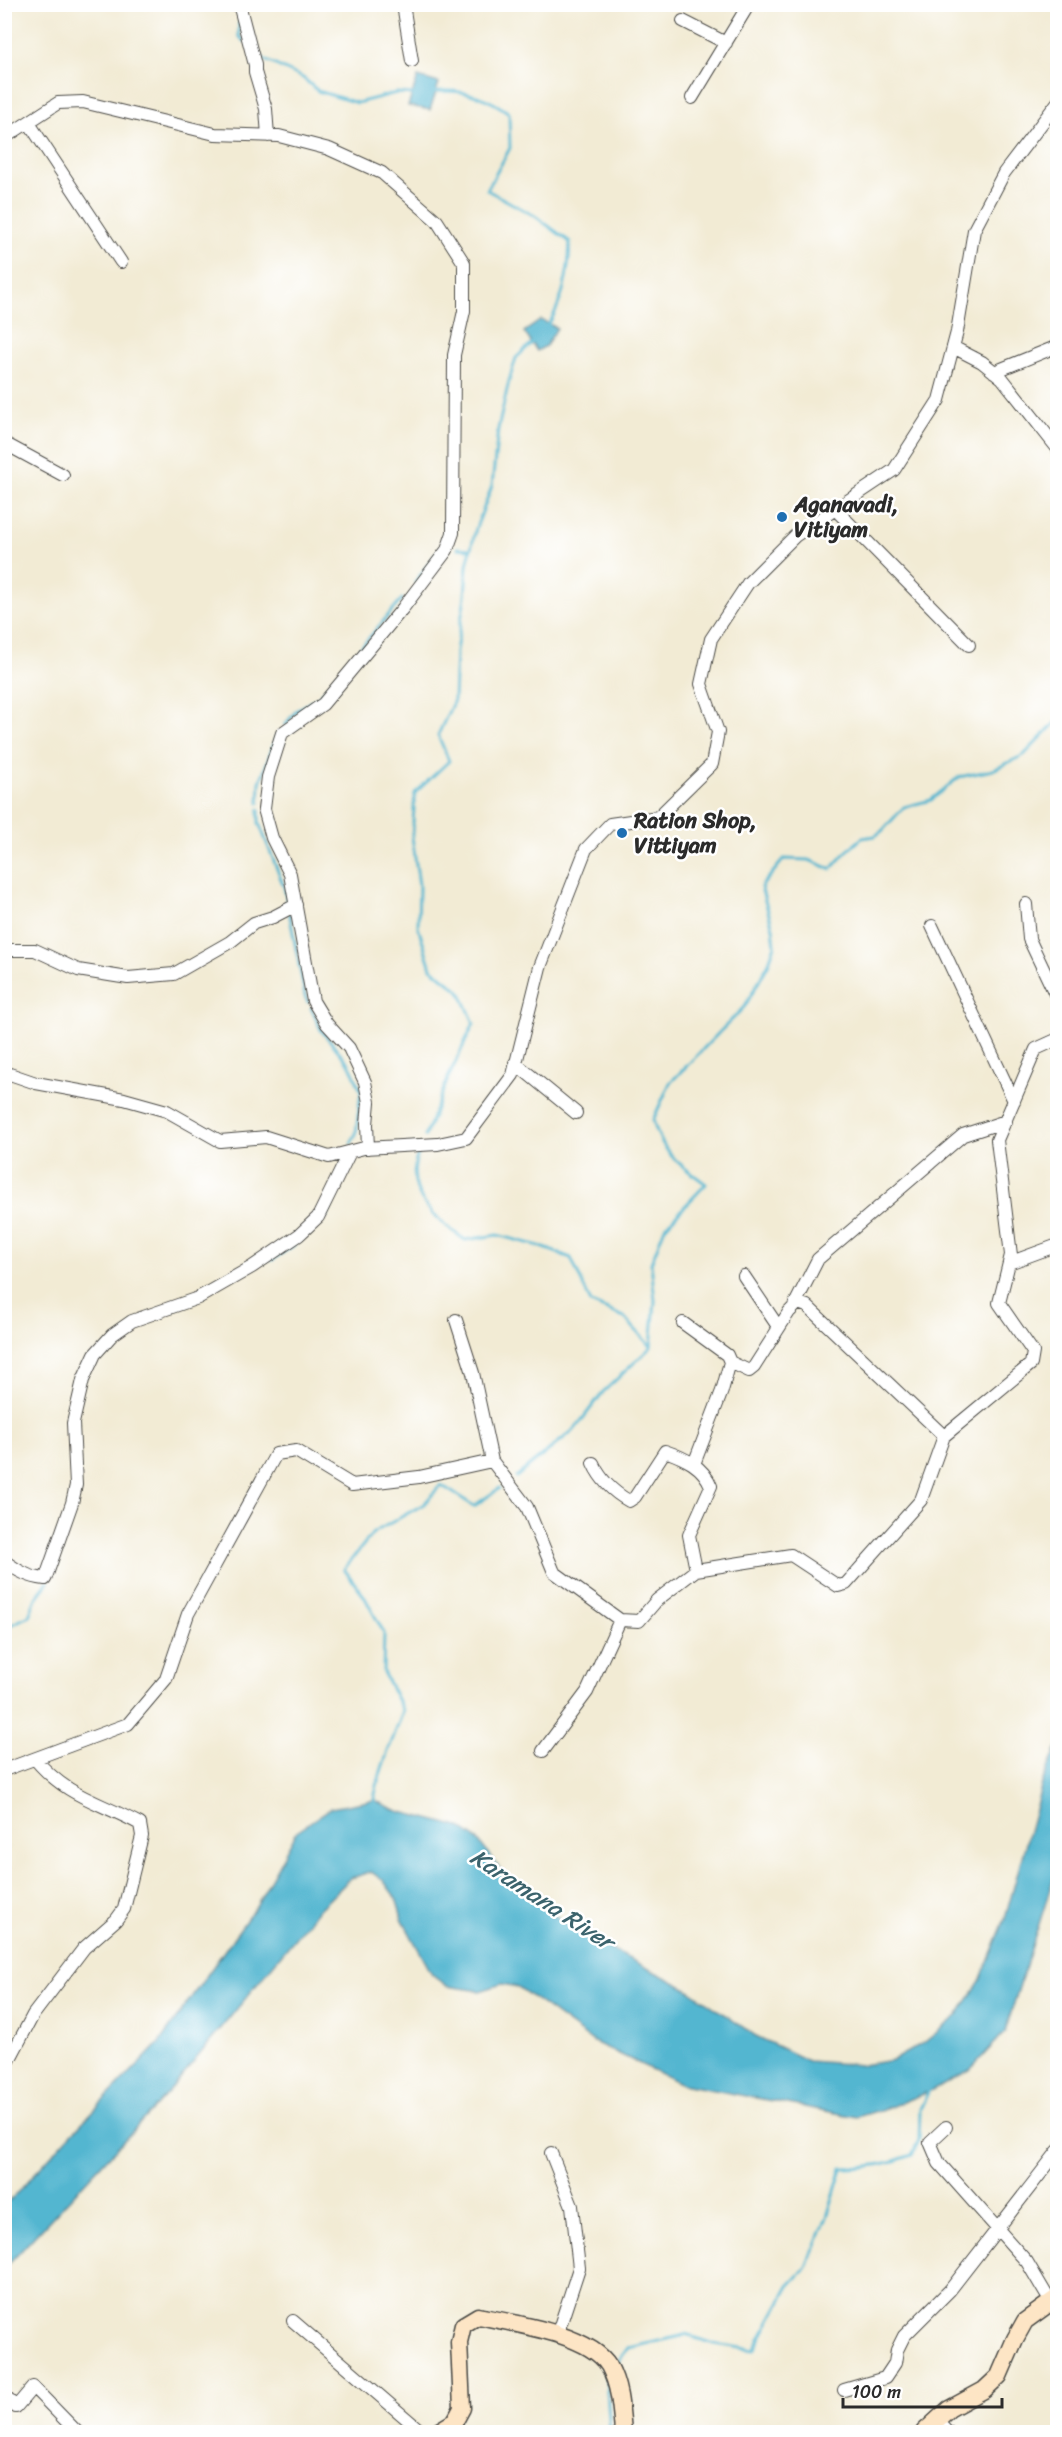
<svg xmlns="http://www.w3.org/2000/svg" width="1062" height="2437" font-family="Sriracha,sans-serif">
<rect width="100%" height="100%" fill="#fff"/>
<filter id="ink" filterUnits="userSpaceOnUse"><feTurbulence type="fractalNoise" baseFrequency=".0167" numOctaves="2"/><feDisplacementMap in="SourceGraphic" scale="12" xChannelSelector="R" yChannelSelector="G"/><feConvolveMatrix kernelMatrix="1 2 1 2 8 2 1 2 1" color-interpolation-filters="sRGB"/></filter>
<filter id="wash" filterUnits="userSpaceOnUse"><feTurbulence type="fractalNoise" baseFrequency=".008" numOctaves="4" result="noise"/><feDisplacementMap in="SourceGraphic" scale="24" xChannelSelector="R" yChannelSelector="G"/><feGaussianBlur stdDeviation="1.35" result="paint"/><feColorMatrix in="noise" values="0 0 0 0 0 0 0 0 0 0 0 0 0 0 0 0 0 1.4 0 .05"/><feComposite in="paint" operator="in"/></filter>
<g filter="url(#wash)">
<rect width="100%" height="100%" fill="#f2ebd4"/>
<path fill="#52b6d0" stroke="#3e707e" stroke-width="1.5" d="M418,77L439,83L430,110L408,106Z
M541,320L557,328L546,346L537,351L524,332Z
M1057,1748V1867L1005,2032L970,2070L930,2091L890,2107L857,2117L682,2084L594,2042L518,1987L502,1984L480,1991L447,1986L432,1974L403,1921L396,1898L383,1880L371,1872L351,1878L318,1910L168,2093L5,2268V2206L73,2132L159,2043L256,1906L297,1831L331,1808L374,1800L398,1811L459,1827L477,1839L514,1887L583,1935L686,1988L756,2036L808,2061L862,2065L893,2060L925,2042L957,2016L980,1981L1005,1919L1043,1780Z"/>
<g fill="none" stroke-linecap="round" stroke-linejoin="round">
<path stroke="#52b6d0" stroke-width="3" d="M239,23V36L244,41
M256,52L265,60L303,78L318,91L357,103L396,93L414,94
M432,92C462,88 486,96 509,113L510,148L487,190L535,216L570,242C569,272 563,302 547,327
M458,548L470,549
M415,582L441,548
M285,725L297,710L319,697L402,599
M259,803L260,782L277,735
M259,809V823L284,887L288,905
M289,912L305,996L308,1002
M311,1008L321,1030L350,1065L361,1091L356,1134L351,1143
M425,1136L449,1076L474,1023L460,991L431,968L418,927L419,885L412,837L415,793L449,761L438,735L454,700L456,651L465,596L467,565L476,528L492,486L498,429L509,381L516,358L534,341
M418,1154C403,1193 435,1219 465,1240L497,1235L539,1246L571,1258L591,1303L624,1317L651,1347L603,1392L575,1429L516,1477
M321,1221L326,1217L330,1207
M272,1260L294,1245
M127,1332L145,1323
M651,1347L655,1301L651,1263L665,1227L706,1184C678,1163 663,1155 653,1120L670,1083L745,1006L768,965L775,945L773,928L761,887L784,859L809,860L831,869L845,853L862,838L875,836L882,831L904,807L931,800L959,777L993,770L1024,755L1058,720
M4,1628L29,1616L36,1598L48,1582
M374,1800C379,1769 393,1741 403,1711L383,1672L384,1633L364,1596L344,1569L373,1533L424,1504L441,1485L474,1506L500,1488
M617,2363L628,2348L686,2335L715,2344L754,2350L789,2286L807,2267L827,2217L842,2168C867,2168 889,2164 912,2155L919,2140L920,2109L929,2090
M606,2377L610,2432"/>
</g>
</g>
<g filter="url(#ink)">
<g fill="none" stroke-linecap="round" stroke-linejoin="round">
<defs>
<path id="street" d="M239,4L255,65V72L266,109L268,136
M403,4L412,61
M683,21L726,43
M692,98L749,4
M29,123L121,262
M4,138L58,103L83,102L215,134L279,136L329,149L382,173L437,221L464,263V311L454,355L453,533L447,550L403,608L323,704L282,733L268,777L264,809L272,838L290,874L313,1001L327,1024L349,1048L365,1082L369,1102L367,1124L368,1148
M953,347L982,362L1002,378L1058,449
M994,372L1058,346
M4,443L63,475
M835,509L969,645
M1026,904L1029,939L1058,1000
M932,926L1014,1101
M4,950H35L78,970L128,978L174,974L230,942L254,923L273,917L296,905
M515,1063L576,1113
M4,1072L36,1083L124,1099L167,1111L220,1141L266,1137L329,1157L364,1148L438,1144L466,1138L513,1075L540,967L586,849L610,824L658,817L712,764L718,732L701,684L711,639L748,583L795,536L894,470L939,400L957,332L974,230L1004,173L1058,102
M1009,1263L1058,1245
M744,1276L779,1328
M794,1306L818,1259L963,1135L1006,1121
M456,1320L473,1373L492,1461
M683,1323L727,1355L730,1362L722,1391L694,1464
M730,1362L749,1371L754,1367L789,1312L798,1303L807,1306L944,1436
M593,1463C601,1481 613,1492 629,1501L635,1497L665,1451C685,1458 703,1466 711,1486L689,1535L696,1570
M4,1561C18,1571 28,1577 45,1579L46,1577L72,1503L76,1485L73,1423L83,1380L95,1354L112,1335L132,1321L198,1298L252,1267L299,1235L318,1217L350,1152
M543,1751L587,1692L620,1620
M4,1770L128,1724L166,1679L188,1614L276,1454L296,1451L352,1485L419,1477L492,1461L527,1507L554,1572L620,1620L639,1621L657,1600L696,1570L791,1555L838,1586L846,1584L921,1500L944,1436L1031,1364L1033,1352L999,1303L1011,1255L997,1140L1036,1049L1058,1039
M4,2070L33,2015L84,1948L116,1920L124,1909L142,1836L140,1824C98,1801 68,1798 35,1759
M946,2127L930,2142L939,2163L1027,2262L1050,2301
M551,2153L572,2206L579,2268L557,2335
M293,2321L422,2432
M844,2390L885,2378L895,2363L897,2350L904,2336L950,2290L1058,2151
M4,2396L16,2407L33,2387L77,2432
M937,2420L948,2432"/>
<path id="secondary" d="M437,2432L455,2421L462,2408L459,2342L463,2325L478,2316C512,2323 590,2334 609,2366C620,2386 621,2410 623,2432
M924,2432L949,2409L984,2390L999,2376L1015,2339L1025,2321L1058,2297"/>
</defs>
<use href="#street" stroke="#494844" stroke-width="14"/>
<use href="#secondary" stroke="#494844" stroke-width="19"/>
<use href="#street" stroke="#fff" stroke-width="12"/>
<use href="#secondary" stroke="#fde5c5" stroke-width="16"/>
</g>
</g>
<g fill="#1f6fb2" stroke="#fff" stroke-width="2">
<circle cx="782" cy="517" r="6"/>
<circle cx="622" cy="833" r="6"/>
</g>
<g text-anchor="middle" stroke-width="5" stroke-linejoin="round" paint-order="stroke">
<g font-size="22" font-weight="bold" fill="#2b2b2b" stroke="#fff" text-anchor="start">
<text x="794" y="512">Aganavadi,<tspan x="794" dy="25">Vitiyam</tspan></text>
<text x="634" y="828">Ration Shop,<tspan x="634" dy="25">Vittiyam</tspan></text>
</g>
<g font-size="24" font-style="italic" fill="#3b636d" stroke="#fff">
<text transform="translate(542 1899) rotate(33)" y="8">Karamana River</text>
</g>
</g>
<rect width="1062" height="2437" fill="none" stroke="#fff" stroke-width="24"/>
<path d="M843 2398v9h159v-9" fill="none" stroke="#2b2b2b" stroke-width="3"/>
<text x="852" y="2398" font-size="18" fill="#2b2b2b" stroke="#ffffff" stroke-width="4.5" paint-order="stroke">100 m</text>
</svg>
